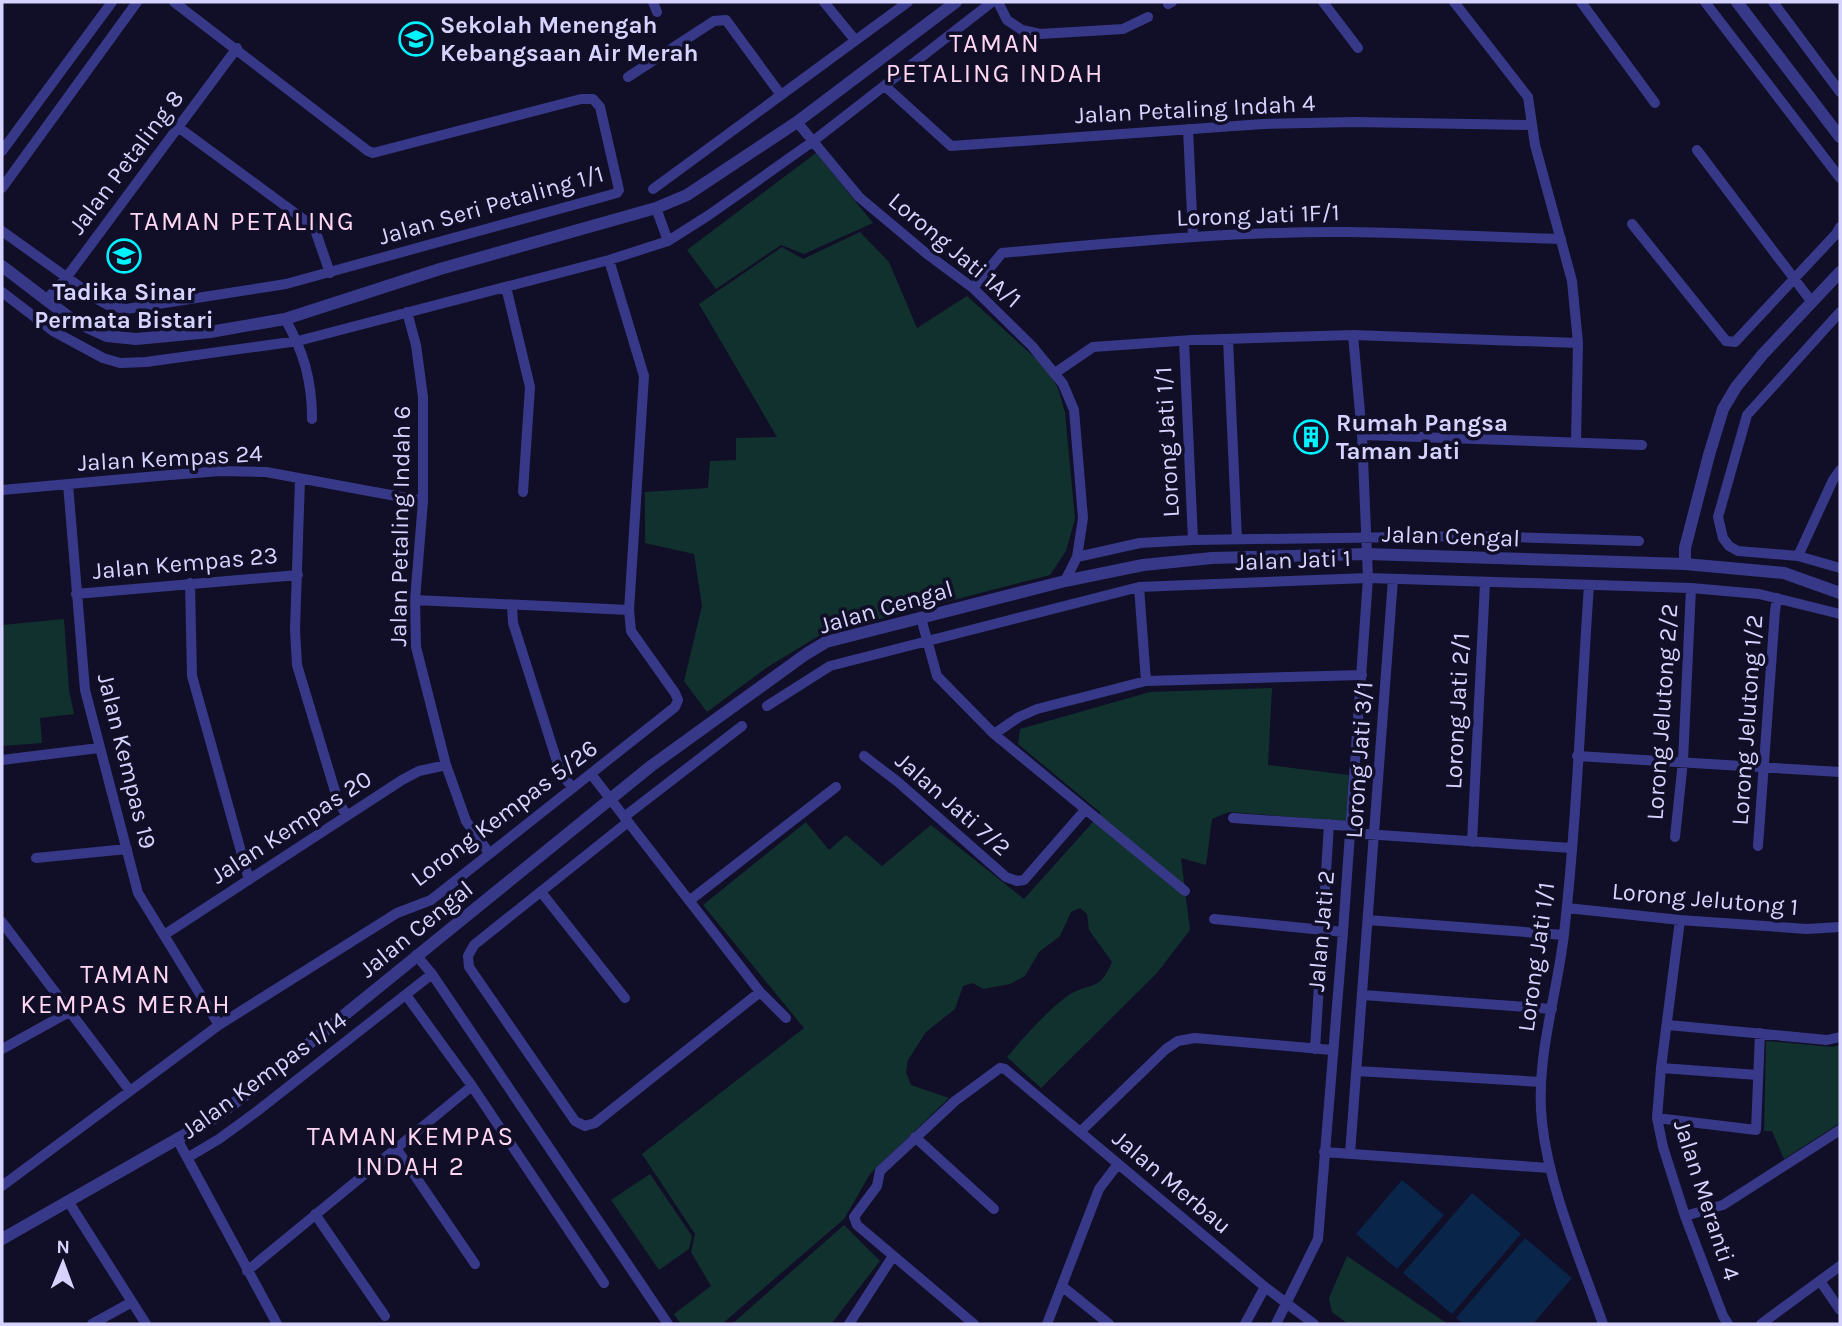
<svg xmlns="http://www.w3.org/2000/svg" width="1842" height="1326" font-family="Karla,sans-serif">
<rect width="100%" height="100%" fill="#110e27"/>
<path fill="#11312e" d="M816,153L873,223L804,254L781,245L716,289L687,250Z
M860,232L889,262L917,328L967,296L1044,366L1058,388L1065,412L1075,519L1066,551L1050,575L822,634L766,668L707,712L684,681L702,606L694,554L645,543V492L708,488L710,461L736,460V438L777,437L699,304L782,247L803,259Z
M64,619L69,690L74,714L40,718L42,743L2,746V625Z
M1272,688L1268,765L1349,775L1346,821L1229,812L1212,819L1206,865L1181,858L1190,930L1157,973L1041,1088L1007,1057C1025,1036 1044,1014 1066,997C1088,981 1099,994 1112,962L1089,930L1087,914L1080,908L1071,912L1060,936L1039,952L1025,976L1010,984L983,989L973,983L963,986L955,1009L926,1032L908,1060L906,1072L911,1085L949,1098L870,1174L844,1219L722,1324H681L674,1314L711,1286L691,1252L695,1234L642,1154L804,1028L703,905L806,822L829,850L846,835L882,866L931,825L1024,899L1101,813L1018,744L1020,729L1150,692Z
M1766,1041L1833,1047L1840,1045V1123L1784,1159L1772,1131H1764Z
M650,1174L692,1236L689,1249L659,1270L611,1200Z
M844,1225L880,1261L831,1324H732Z
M1347,1256L1448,1324H1348L1332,1312L1329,1298Z"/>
<path fill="#0a254a" d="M1402,1180L1444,1215L1397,1269L1356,1234Z
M1472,1193L1521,1234L1452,1314L1403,1273Z
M1525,1238L1572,1278L1533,1324H1463L1456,1318Z"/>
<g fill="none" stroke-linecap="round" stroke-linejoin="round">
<path stroke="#373988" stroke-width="10" d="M653,2L657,12
M824,2L855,40
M998,2L1007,20L1022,30L1040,34L1123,29L1148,17
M1323,2L1358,48
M1454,2L1528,97L1535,145L1572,281L1578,343L1576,442
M1581,2L1655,103
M1705,2L1840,178
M1773,2L1840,92
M1168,4L1172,2
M628,77L714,21L726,20L781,95
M885,86L951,146L1263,124L1355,122L1532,125
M797,122L859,197L927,254L973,288L1032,346L1063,384L1074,410L1083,518L1077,557L1065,581
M178,127L314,227L330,273
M1188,129L1193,237
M1697,150L1811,301
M2,151L112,2
M2,188L137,2
M653,189L908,2
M656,208L668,241
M1632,224L1726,341L1735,342L1836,234L1840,227
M2,231L97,299L110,306L126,309L286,284L617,193L619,190L600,107L593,99H581L373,153L368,151L174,2
M506,287L530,387L523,492
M973,288L1002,253C1117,243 1233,231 1348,232C1419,233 1490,237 1561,239
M2,292L53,331L103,358L120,363L146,362L298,341L609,260L668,241L709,215L812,142L992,2
M46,300L66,278L237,48
M407,312L416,345L423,397V501L415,600L416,647L446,765L466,821L489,853
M1840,312L1747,415L1718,517L1723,538L1729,546L1738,551L1798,556L1840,568
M285,319C304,352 312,381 312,419
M1228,339L1237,539
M1184,341L1193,540
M1055,373L1093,347L1192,340L1353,335L1578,343
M1362,435L1642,445
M300,479L295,630L297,665L338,801L347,816
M68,484L85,690L138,893L219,1025
M2,490L158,476L220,471L266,472L423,501
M1798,556L1833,480L1840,470
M1077,557L1140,543L1193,540L1473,536L1639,541
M190,583L192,676L249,880
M1589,585C1581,701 1577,818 1564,934C1557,996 1535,1059 1542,1122C1549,1189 1581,1261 1603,1324
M1139,587L1146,681
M76,594L298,575
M415,600L629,610
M512,606L513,623L561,774L573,788
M921,618L937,676L994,734L1185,891
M767,706L830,666L1139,587L1368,578L1691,588L1759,594L1840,614
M994,734L1019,717L1037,709L1146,681L1362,675
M864,756L898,782L1006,877L1017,881L1024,880L1085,810
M1577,756L1840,772
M2,760L99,748
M591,774L760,992L786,1018
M624,817L742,726
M1233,818L1350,826
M628,822L474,945L468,956L469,967L575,1121L585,1126L595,1123L760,992
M1350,833L1571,848
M1675,837L1683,761L1691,588
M1472,842L1485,583
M1758,846L1775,611L1777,598
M36,858L127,849
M541,892L625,998
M689,901L836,787
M1567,908L1680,920L1807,929L1840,927
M1214,919L1343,932
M1368,920L1564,935
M1680,920L1661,1068L1657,1118L1663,1147L1685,1216L1723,1316L1728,1324
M2,922L130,1091
M164,935L402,780L419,771L446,765
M416,955L432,974L668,1324
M406,995L472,1086L604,1283
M1363,995L1552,1009
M1668,1025L1827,1040L1840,1037
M2,1049L71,1011
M1315,1049L1329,824
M1661,1068L1758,1075
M1357,1071L1541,1082
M1657,1118L1756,1130L1760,1033
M1080,1132L1166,1049L1178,1041L1195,1038L1332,1050
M915,1137L994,1209
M177,1139L277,1324
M396,1148L475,1264
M1324,1152L1549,1168
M1350,1154L1393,579
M187,1158L219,1139L256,1112L432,974
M2,1186L219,1025L397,913L431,900L675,707L678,700L675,693L631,631L629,610L644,376L609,260
M68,1201L146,1324
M315,1214L385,1316
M1685,1216L1723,1205L1840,1130
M247,1271L472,1086
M1820,1281L1840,1310
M1063,1287L1109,1324
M92,1324L132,1302
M849,1324L893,1256
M974,1324L857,1225L854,1217L877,1186L880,1171L955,1101L1000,1068L1005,1069L1265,1287L1314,1324
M1047,1324L1099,1189L1118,1164
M1245,1324L1265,1287
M1276,1324L1318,1239L1343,932L1368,578L1362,435L1353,335
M1761,1324L1840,1266"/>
<path stroke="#373988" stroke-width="12" d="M1737,2L1840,137
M2,266L74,321L107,336L136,339L210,332L285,319L440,269L656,208L687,195L797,122L956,2
M1685,564V548L1709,455L1723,409L1736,387L1763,354L1840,272
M2,1239L214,1118L252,1090L651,766L806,654L826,642L1065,581L1143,565L1212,558L1367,554L1685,564L1784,573L1840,593"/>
</g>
<defs>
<symbol id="school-ring" viewBox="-11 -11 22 22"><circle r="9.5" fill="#110e27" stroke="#00f4ff" stroke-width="1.5"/><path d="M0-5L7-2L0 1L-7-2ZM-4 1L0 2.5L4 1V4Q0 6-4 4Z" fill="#00f4ff"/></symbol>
<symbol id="building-ring" viewBox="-11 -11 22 22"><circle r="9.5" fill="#110e27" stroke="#00f4ff" stroke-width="1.5"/><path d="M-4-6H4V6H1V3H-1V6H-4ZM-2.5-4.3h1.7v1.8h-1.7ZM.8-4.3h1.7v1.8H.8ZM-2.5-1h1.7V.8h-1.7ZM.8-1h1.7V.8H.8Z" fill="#00f4ff"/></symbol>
</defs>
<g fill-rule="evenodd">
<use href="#school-ring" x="397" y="20" width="38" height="38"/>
<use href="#school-ring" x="105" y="237" width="38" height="38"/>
<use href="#building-ring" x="1292" y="418" width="38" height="38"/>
</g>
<g text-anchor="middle" stroke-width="7" stroke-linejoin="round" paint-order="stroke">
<g font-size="24" font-weight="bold" fill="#d6d4ff" stroke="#110e27" text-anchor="start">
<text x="440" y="33">Sekolah Menengah<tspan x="440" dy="28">Kebangsaan Air Merah</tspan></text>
<text x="124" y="300" text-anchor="middle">Tadika Sinar<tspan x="124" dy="28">Permata Bistari</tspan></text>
<text x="1336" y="431">Rumah Pangsa<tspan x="1336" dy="28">Taman Jati</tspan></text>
</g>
<g font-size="24" fill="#d6d4ff" stroke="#110e27">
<text transform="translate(1195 109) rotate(-3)" y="8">Jalan Petaling Indah 4</text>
<text transform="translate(126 162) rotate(-53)" y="8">Jalan Petaling 8</text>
<text transform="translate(491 205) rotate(-16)" y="8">Jalan Seri Petaling 1/1</text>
<text transform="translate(1258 215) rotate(-2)" y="8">Lorong Jati 1F/1</text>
<text transform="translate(955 250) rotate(40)" y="8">Lorong Jati 1A/1</text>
<text transform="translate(1167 442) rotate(-93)" y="8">Lorong Jati 1/1</text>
<text transform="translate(170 458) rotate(-3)" y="8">Jalan Kempas 24</text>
<text transform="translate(400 526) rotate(-89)" y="8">Jalan Petaling Indah 6</text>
<text transform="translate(1451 536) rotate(2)" y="8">Jalan Cengal</text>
<text transform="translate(1293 560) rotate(-2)" y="8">Jalan Jati 1</text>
<text transform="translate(185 563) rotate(-5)" y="8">Jalan Kempas 23</text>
<text transform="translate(886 607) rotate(-16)" y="8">Jalan Cengal</text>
<text transform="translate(1457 711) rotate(-87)" y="8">Lorong Jati 2/1</text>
<text transform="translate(1662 712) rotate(-86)" y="8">Lorong Jelutong 2/2</text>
<text transform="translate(1747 720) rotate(-86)" y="8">Lorong Jelutong 1/2</text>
<text transform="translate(1359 760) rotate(-86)" y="8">Lorong Jati 3/1</text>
<text transform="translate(127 761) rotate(76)" y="8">Jalan Kempas 19</text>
<text transform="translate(953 804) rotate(41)" y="8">Jalan Jati 7/2</text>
<text transform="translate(504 813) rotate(-37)" y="8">Lorong Kempas 5/26</text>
<text transform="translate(291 827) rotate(-33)" y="8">Jalan Kempas 20</text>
<text transform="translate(1705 899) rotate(5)" y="8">Lorong Jelutong 1</text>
<text transform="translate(416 929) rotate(-39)" y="8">Jalan Cengal</text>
<text transform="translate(1321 931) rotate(-85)" y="8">Jalan Jati 2</text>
<text transform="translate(1536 957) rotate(-82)" y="8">Lorong Jati 1/1</text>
<text transform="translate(264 1075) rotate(-36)" y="8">Jalan Kempas 1/14</text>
<text transform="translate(1172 1182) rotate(40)" y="8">Jalan Merbau</text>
<text transform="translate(1707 1200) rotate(72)" y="8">Jalan Meranti 4</text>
</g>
<g font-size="26" letter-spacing="2" fill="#ffd6f2" stroke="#110e27">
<text x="995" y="52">TAMAN<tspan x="995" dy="30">PETALING INDAH</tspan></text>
<text x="243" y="230">TAMAN PETALING</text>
<text x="126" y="983">TAMAN<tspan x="126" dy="30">KEMPAS MERAH</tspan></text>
<text x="411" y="1145">TAMAN KEMPAS<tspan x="411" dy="30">INDAH 2</tspan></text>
</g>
</g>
<rect width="1842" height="1326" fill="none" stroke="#d6d4ff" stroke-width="7"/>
<g transform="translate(63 1263) rotate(1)" stroke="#110e27" stroke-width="5" paint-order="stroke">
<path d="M0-5L12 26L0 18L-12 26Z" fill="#d6d4ff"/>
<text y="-10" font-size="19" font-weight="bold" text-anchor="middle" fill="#d6d4ff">N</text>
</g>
</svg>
